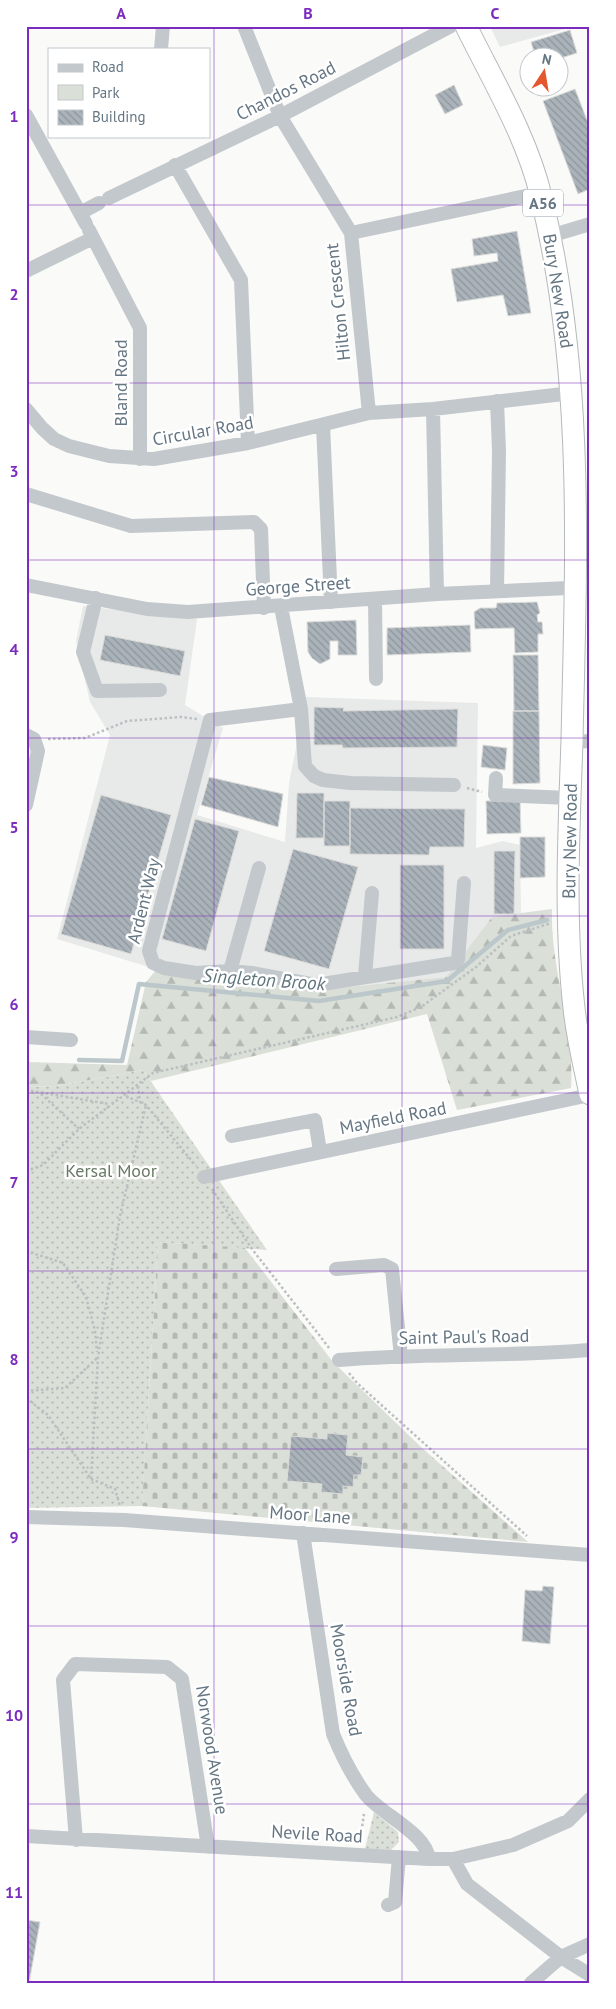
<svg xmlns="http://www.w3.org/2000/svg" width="616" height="2009" font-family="'PT Sans',sans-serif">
<defs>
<pattern id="green-dots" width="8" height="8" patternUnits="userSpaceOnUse" patternTransform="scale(1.25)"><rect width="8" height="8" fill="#dadfd7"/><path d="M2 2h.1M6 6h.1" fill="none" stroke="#b4b9b4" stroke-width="1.8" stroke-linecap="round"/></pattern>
<pattern id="forest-firs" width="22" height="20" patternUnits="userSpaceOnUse" patternTransform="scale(1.25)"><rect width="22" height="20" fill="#dadfd7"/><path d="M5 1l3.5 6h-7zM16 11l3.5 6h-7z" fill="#b4b9b4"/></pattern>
<pattern id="cemetery-stones" width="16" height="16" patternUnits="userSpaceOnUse" patternTransform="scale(1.25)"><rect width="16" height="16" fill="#dadfd7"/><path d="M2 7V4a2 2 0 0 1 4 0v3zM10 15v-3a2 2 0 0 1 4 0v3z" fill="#b4b9b4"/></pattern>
<pattern id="building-back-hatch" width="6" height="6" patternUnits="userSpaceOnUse" patternTransform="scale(1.25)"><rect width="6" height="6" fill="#aab3b9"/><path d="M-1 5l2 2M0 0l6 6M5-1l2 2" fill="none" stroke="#8e969c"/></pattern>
</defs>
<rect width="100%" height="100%" fill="#fafaf8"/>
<path fill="#e8e9e9" d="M490,26H576L500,47Z
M83,606L197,619L185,705L223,728L197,815L285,842L289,783L306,697L478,703L476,848L503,841L520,845L521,914L492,917L446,977L318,990L162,971L57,939L110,735L90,702L76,641Z"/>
<path fill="url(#green-dots)" d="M143,1070L267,1250L158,1242L142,1506L26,1508V1087L57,1086Z
M374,1812L398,1832L399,1842L391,1850L365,1849Z"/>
<path fill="url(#forest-firs)" d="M552,909C550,969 575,1028 571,1088L457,1110L427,1014L151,1081L143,1070L57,1086L26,1087V1062L127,1065L146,982L157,969L318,990L446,977L492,917Z"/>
<path fill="url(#cemetery-stones)" d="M158,1242L245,1248L333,1362L421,1447L528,1542L142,1506Z"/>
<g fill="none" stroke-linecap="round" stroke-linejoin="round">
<path stroke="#bbc7cb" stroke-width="4.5" d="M79,1060L122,1061L139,984L319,1001L447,981L508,930L547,920"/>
</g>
<path fill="url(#building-back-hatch)" stroke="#dcdcda" d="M570,30L577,53L558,59L536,58L531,42Z
M454,85L463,105L445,114L435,95Z
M575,89L590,128V189L578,194L543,101Z
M517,231L531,313L508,316L503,295L457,302L451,269L498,261L497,253L474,256L472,239Z
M537,602L540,613L537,615L538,622H542L543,634H538V652L515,653L514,628L475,629L474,612L480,608H496L497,603Z
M356,620L357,655H338V641H330V659L320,664L312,658L308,652L307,622Z
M470,625L471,652L387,655V628Z
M105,635L185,651L180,676L100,660Z
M513,655H538L539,711H514Z
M314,707L344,708L343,711L458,709L457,747L343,748L342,745H314Z
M513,711H539L540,783L513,784Z
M483,745L507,748L505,770L481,767Z
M209,777L283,794L278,827L201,805Z
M297,793H324V838H296Z
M101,795L171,815L131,954L61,934Z
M520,800L521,833L487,834L486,801Z
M324,801H350V846H324Z
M350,808L465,809L464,847H430L429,855L350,854Z
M195,819L239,831L206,951L162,939Z
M520,837H545V877L520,878Z
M293,849L358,867L329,969L264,951Z
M494,851H515L514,914H494Z
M400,865H444V949H400Z
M327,1433L348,1435L346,1455L363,1457L361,1475H354L353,1487L343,1486V1494L321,1492L322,1484L287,1481L291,1436L327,1439Z
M543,1586L554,1587L550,1644L522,1641L525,1590L542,1591Z
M26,1920L40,1922L29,1983H26Z"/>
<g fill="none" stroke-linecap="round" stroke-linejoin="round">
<defs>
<path id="highway" d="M466,26C493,81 527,137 541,196C585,374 576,559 572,740C569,829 564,919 574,1008C577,1037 584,1065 590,1094"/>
</defs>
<use href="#highway" stroke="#b4b9bd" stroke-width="23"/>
<path stroke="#bbbfc2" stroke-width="2.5" stroke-dasharray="2.5 2.5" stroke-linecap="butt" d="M48,739L85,738L127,721L181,717L197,719
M467,788L482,792
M138,1086L140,1102
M26,1090L109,1104
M41,1094L79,1129
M126,1096L146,1105L196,1166
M26,1171L43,1165L79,1129L153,1073L397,1017L421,1007L476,967L511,936L551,923
M212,1189L252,1249L330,1349
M26,1251L63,1263L86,1297L95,1331L97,1352
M349,1373L357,1383L527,1536
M26,1391L65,1388L97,1358
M26,1398L48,1415L91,1479L115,1489L120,1506
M91,1479L98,1357L120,1216L146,1105
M360,1841L364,1814"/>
<path stroke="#c3c8cc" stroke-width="14" d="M244,26L280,116L351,233L369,413
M161,49L163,26
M26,115L86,224
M175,165L241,280L248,443
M109,198L280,116L451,26
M80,213L99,203
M89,230L140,328V459
M351,233L540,193
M550,236L590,224
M26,271L93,238
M497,401L499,451L497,591
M26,409L42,428L54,439L69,446L109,456L154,459L248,443L369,413L433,409L572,393
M433,409L437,594
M323,425L331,602
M26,494L131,526L254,522L261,529L264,608
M26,585L147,609L188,612L437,594L590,587
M96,598L83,652L97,691L160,690
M375,599L376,679
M281,607L301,709L305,766L314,776L323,780L350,783L454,785
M301,709L210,720L149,951L153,963L164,968L196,973L230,971L252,973L316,985L454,963L458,960L464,883
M26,735L34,739L38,751L26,805
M572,742L590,741
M496,778L495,795L570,798
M230,971L259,868
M365,976L372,893
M26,1037L71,1040
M232,1136L315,1120L320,1151
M204,1177L590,1095
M336,1269L384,1265L392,1269L401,1357
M339,1360C422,1353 506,1357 590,1350
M26,1517L124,1520L590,1555
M303,1533L333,1734C342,1756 352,1776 366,1795C382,1815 426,1833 429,1859
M26,1836L429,1859H453L513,1845L568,1821L590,1799
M76,1840L63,1680L75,1664L167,1667L182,1679L208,1847
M453,1859L467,1884L561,1957L590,1975
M388,1905L395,1902L399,1857
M531,1983L561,1957L590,1944"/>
<use href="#highway" stroke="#fff" stroke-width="21"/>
</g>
<path fill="none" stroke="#7b2cbf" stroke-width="1" stroke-opacity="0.55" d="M214,26V1983M402,26V1983M26,205H590M26,383H590M26,560H590M26,738H590M26,916H590M26,1093H590M26,1271H590M26,1449H590M26,1626H590M26,1804H590"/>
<g text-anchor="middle" stroke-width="5" stroke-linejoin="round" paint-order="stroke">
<rect fill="#fff" stroke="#939fa8" stroke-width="1" x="523" y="189.5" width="40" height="27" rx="4"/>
<g font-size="16" font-weight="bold" fill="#657683">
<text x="543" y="209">A56</text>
</g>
<g font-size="18" fill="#657683" stroke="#fff">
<text transform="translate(286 91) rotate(-27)" y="6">Chandos Road</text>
<text transform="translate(558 291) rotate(81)" y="6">Bury New Road</text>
<text transform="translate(338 302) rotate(-96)" y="6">Hilton Crescent</text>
<text transform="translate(121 383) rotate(-90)" y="6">Bland Road</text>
<text transform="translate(203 431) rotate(-10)" y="6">Circular Road</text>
<text transform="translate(298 586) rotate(-4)" y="6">George Street</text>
<text transform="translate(570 841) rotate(-89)" y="6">Bury New Road</text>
<text transform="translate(144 901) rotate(-76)" y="6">Ardent Way</text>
<text transform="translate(393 1118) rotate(-11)" y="6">Mayfield Road</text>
<text transform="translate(464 1337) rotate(-1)" y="6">Saint Paul's Road</text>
<text transform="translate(310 1515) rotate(4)" y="6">Moor Lane</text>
<text transform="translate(346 1680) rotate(80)" y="6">Moorside Road</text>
<text transform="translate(212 1750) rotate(81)" y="6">Norwood Avenue</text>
<text transform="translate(317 1834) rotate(3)" y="6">Nevile Road</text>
</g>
<g font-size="18" fill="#687a64" stroke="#fff">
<text x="111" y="1177">Kersal Moor</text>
</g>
<g font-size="19" font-style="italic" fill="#60757c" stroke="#fff">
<text transform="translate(264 979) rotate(4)" y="7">Singleton Brook</text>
</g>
</g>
<rect width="616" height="2009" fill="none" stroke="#ffffff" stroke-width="55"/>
<rect x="48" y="48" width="162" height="90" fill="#ffffff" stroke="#c1c8cd"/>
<rect x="58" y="64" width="25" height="8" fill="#c3c8cc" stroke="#c1c8cd"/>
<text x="92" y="72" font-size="15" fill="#657683">Road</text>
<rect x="58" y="85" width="25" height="15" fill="#dadfd7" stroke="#c1c8cd"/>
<text x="92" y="98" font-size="15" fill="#657683">Park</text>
<rect x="58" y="110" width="25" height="15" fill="url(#building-back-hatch)" stroke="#c1c8cd"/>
<text x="92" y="122" font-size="15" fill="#657683">Building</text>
<g transform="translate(544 72) rotate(12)"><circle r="24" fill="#ffffff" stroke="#c1c8cd"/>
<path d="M0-4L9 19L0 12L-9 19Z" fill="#e4572e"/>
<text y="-8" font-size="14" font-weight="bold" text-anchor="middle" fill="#657683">N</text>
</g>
<rect x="28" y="28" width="560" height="1954" fill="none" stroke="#7b2cbf" stroke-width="2"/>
<g font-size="16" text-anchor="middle" font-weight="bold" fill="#7b2cbf">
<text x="121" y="19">A</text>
<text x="308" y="19">B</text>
<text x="495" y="19">C</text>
<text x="14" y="122">1</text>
<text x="14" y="300">2</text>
<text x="14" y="477">3</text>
<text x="14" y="655">4</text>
<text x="14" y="833">5</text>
<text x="14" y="1010">6</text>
<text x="14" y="1188">7</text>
<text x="14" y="1365">8</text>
<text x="14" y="1543">9</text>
<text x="14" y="1721">10</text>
<text x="14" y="1898">11</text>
</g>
</svg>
